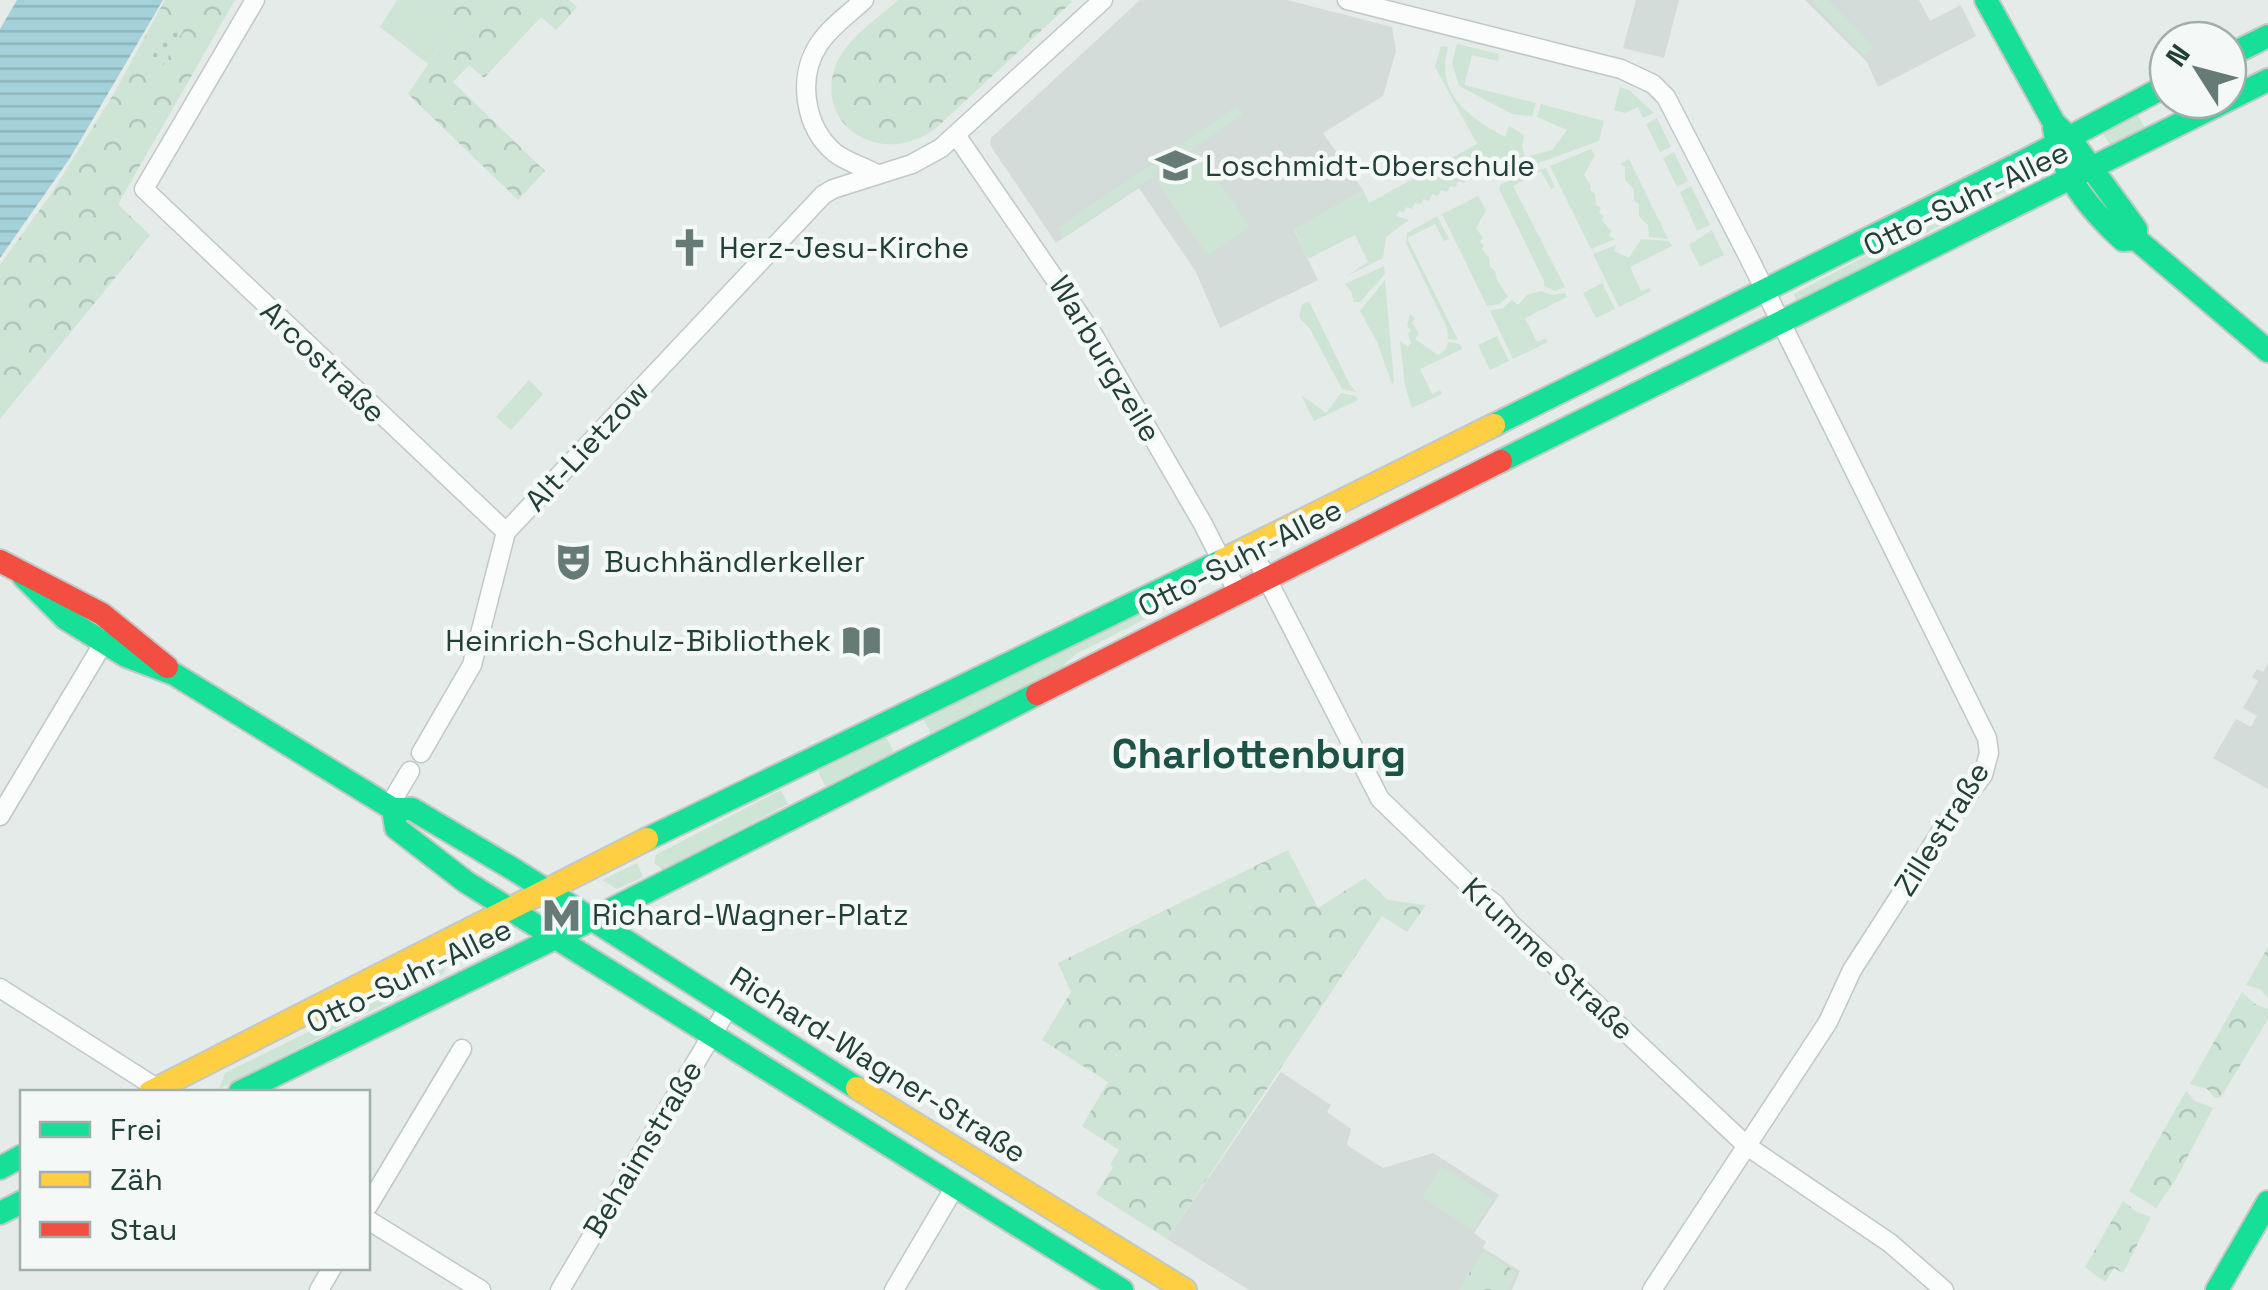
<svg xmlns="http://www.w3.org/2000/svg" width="2268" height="1290" font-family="'Space Grotesk',sans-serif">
<defs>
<pattern id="park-crowns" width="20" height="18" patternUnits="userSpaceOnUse" patternTransform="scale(2.5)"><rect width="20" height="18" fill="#cee4d5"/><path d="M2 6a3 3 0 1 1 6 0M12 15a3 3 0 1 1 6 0" fill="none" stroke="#b1c5b8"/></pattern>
<pattern id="garden-dots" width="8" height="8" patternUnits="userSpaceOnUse" patternTransform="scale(2.5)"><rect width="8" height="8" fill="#cee4d5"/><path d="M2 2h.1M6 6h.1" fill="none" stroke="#b1c5b8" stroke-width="1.8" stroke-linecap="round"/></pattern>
<pattern id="water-rules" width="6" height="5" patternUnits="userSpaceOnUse" patternTransform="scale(2.5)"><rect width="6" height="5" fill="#a5d2da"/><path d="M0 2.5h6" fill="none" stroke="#8eb5bc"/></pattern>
</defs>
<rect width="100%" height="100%" fill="#e5ebe8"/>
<path fill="#d3dcd8" d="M1140,0H1287L1392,27L1396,51L1383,96L1323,133L1363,190L1294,230L1318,280L1220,328L1196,272L1139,188L1056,243L990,145L991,138Z
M1636,0H1679L1664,58L1623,48Z
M1805,0H1919L1930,21L1961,5L1976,36L1878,87L1867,62Z
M2268,663V789L2213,758L2236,719L2251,727L2257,716L2243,708L2258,681L2252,677L2257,669L2263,672Z
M1281,1072L1331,1105L1327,1112L1351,1129L1347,1145L1383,1168L1433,1153L1499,1195L1474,1233L1486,1242L1483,1248L1520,1271L1512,1290H1249L1167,1239Z"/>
<path fill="#cee4d5" d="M397,0H421L456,23L428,64L380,27Z
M1811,0H1828L1874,47L1865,56Z
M1457,44L1499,54L1498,61L1472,55L1464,85L1536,103L1532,116L1512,114L1459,86L1452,63Z
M1441,46L1448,47C1435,95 1469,117 1505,137L1509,126L1524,135L1522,147L1525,157L1552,150L1567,130L1537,117L1541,104L1604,121L1599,141L1494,179L1475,174L1472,180L1466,178L1464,183L1458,181L1456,187L1450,186L1447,192L1441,190L1438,196L1432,194L1429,201L1423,199L1421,204L1415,203L1412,209L1406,207L1404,212L1399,211L1396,216L1409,220L1386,237L1383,258L1345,277L1368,262L1355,235L1308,259L1294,229L1363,190L1369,203L1477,144L1435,67Z
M1620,87L1629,90L1654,113L1643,118L1638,107L1625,113L1614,110Z
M1237,106L1243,115L1063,237L1058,228Z
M2137,114L2146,130L2112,148L2102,132Z
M1657,118L1671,147L1660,152L1646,124Z
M1591,149L1595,155L1584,175L1591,186L1590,190L1595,194L1596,205L1601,208L1599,213L1604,216L1602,220L1611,231L1609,236L1615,239L1591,249L1550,166Z
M1199,151L1250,227L1208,256L1156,180Z
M1674,152L1688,181L1677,187L1663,158Z
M1629,159L1668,239L1649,237L1648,225L1639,216V204L1634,201V189L1625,180V167L1620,164Z
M1546,168L1555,187L1551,189L1541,171L1513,186L1565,287L1555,291L1544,286V281L1499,189L1501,184Z
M2031,168L2035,176C1954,216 1878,261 1797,302L1794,294Z
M1691,186L1710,225L1697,231L1680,192Z
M1478,196L1486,210L1476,228L1483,238L1480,242L1484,245L1482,249L1489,258L1490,267L1495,271L1497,280L1508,297L1499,304L1487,306L1442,214Z
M1437,216L1449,239L1444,241L1435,224L1407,238L1458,340L1448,339L1447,328L1406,243L1407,233Z
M1712,230L1724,255L1700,267L1689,245Z
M1641,239L1669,241L1672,246L1630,267L1641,291L1649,288L1651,291L1619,307L1593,254L1616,245L1614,251L1629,258Z
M1384,266L1385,274L1360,302H1354L1351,291L1345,284Z
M1385,280L1394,382L1392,384L1377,342L1360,311Z
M1602,283L1615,309L1596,318L1583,293Z
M1541,291L1552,295L1565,293L1567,297L1525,318L1537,342L1546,338L1548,342L1513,359L1490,311L1503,308L1512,300L1518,305L1527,295Z
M1309,301L1350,385L1356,392L1342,389L1310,329L1299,317L1302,305Z
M1410,314L1415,318L1412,323L1419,333L1415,339L1438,355L1446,349L1448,342L1460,344L1462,349L1420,369L1432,394L1440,390L1442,394L1412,408L1405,386L1400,341L1408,347L1411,343L1408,334L1411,330L1407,326Z
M1497,336L1509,361L1490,370L1478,345Z
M529,380L543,394L511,430L496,417Z
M1341,393L1356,396L1358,400L1314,421L1301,395L1326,413Z
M1165,599L1169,607L1076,654L1055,673L931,733L923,719Z
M886,737L894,752L825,786L818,771Z
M781,790L788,804L663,870L654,863L656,855L663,851Z
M637,863L643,877L617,889L602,880Z
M504,929L506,936L497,947L462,963L458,956L460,952Z
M439,963L446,967L443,974L219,1089L225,1073L367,1003L376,994Z
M1441,1166L1493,1199L1473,1230L1422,1197Z"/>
<path fill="url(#park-crowns)" d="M165,0H235L118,204L150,235L0,419V265L51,194L113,95Z
M421,0H569L577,7L556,30L541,17L484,78L469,65L453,82L545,171L518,200L408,94L456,23Z
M898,0H1070L1072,2L936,128C886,167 817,131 834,70C843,41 877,19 898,0Z
M1288,850L1318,908L1365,878L1388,900L1426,905L1407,932L1382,916L1167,1239L1096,1194L1113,1167L1110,1164L1119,1150L1082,1126L1108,1082L1042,1040L1071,992L1058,963Z
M2268,947V998L2260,989L2246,985Z
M2242,992L2255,1004L2268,1009V1019L2221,1097L2215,1098L2207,1089L2190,1084Z
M2186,1091L2195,1101L2213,1108L2176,1179L2156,1208L2129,1191Z
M2123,1201L2137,1212L2151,1217L2123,1273L2114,1268L2105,1282L2085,1267Z
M1483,1251L1516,1272L1508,1290H1459Z"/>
<path fill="url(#garden-dots)" d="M171,24L183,31L160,71L148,64Z"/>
<path fill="url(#water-rules)" d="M17,0H163L70,158L0,258V29Z"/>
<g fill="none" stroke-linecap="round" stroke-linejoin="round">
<defs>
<path id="street" d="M255,0L144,189L506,532
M864,0C849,14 830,27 819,44C797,77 804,127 835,153C847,162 864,167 877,174
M1347,0L1621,69L1653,84L1666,97L1748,256L1987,738L1989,753L1983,775L1948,821L1852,970L1828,1022L1652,1290
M956,135L1094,336L1203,524L1238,593
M1250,546L1380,799L1466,882L1495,904L1510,923L1747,1146L1890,1243L1944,1290
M421,753L472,665L506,532L823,195L833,189L912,164L941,148L1103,0
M389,806L410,771
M0,816L110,632
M0,988L163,1092
M368,1206L462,1049
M368,1220L481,1290
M319,1290L332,1268
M560,1290L728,1008
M894,1290L956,1185"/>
<path id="fast" d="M1986,0L2054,123L2068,136L2136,229V239L2268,351
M2228,56L2268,36
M2054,128C2061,175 2089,209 2123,240L2136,239
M1494,425L2028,159L2168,85
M1501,461L2268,80
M23,576L66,619L126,656L174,674L393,809H412L513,869L857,1088
M393,809L396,828L466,882L1122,1290
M647,839L1223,560
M240,1092L555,938L1037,694
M0,1168L22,1156
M0,1213L22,1202
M2217,1290L2268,1202"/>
<path id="slow" d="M1223,560L1494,425
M857,1088L1185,1290
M150,1092L647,839"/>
<path id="jam" d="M0,561L102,614L167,667
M1037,694L1501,461"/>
</defs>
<use href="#street" stroke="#c2c8c5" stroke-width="21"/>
<use href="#fast" stroke="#c1c8c5" stroke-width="26"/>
<use href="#slow" stroke="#c1c8c5" stroke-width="26"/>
<use href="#jam" stroke="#c1c8c5" stroke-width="26"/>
<use href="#street" stroke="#fbfcfc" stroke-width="18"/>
<use href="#fast" stroke="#16e098" stroke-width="22"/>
<use href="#slow" stroke="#ffcf43" stroke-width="22"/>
<use href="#jam" stroke="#f24e42" stroke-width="22"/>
</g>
<defs>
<symbol id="school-bare" viewBox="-9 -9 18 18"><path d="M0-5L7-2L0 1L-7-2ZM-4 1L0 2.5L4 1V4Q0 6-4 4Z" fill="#667b76" stroke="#f4f9f7" stroke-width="2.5" paint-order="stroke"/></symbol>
<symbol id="church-bare" viewBox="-9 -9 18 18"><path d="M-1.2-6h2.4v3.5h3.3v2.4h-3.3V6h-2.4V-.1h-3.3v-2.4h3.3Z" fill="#667b76" stroke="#f4f9f7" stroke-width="2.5" paint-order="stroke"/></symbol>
<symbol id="theatre-bare" viewBox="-9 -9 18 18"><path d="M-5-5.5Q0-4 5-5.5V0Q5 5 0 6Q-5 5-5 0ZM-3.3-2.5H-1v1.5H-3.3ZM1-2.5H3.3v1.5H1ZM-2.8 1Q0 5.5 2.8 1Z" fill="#667b76" stroke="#f4f9f7" stroke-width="2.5" paint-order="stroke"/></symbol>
<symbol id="library-bare" viewBox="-9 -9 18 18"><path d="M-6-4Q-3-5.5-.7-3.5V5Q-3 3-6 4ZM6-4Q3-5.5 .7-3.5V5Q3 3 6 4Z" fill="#667b76" stroke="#f4f9f7" stroke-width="2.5" paint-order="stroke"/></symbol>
<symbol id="metro-bare" viewBox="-9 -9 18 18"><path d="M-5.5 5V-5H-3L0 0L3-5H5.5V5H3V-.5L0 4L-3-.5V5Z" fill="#667b76" stroke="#f4f9f7" stroke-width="2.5" paint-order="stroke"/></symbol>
</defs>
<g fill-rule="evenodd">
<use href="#school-bare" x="1148" y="138" width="55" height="55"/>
<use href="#church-bare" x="662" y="220" width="55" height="55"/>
<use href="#theatre-bare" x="546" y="534" width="55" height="55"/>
<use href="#library-bare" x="834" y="614" width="55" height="55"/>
<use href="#metro-bare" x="534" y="888" width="55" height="55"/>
</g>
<g text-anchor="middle" stroke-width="9" stroke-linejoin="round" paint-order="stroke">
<g font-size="30" fill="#223f38" stroke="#f4f9f7" text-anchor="start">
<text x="1205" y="176">Loschmidt-Oberschule</text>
<text x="719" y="258">Herz-Jesu-Kirche</text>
<text x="604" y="572">Buchhändlerkeller</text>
<text x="831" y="651" text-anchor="end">Heinrich-Schulz-Bibliothek</text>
<text x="592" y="925">Richard-Wagner-Platz</text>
</g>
<g font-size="30" fill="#223f38" stroke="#f4f9f7">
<text transform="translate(1966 199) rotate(-26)" y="10">Otto-Suhr-Allee</text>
<text transform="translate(1105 359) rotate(59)" y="10">Warburgzeile</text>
<text transform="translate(323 362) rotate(44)" y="10">Arcostraße</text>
<text transform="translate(587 446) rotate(-47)" y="10">Alt-Lietzow</text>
<text transform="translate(1240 558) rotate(-27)" y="10">Otto-Suhr-Allee</text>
<text transform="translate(1942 829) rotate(-58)" y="10">Zillestraße</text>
<text transform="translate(1548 959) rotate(43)" y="10">Krumme Straße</text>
<text transform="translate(409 976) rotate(-26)" y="10">Otto-Suhr-Allee</text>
<text transform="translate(878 1065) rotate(32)" y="10">Richard-Wagner-Straße</text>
<text transform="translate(643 1149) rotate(-59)" y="10">Behaimstraße</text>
</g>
<g font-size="40" font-weight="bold" fill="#1d5246" stroke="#f4f9f7">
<text x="1259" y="768">Charlottenburg</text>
</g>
</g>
<rect x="20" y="1090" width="350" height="180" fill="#f4f9f7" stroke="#a0afab" stroke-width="2.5"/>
<rect x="40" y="1122" width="50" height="15" fill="#16e098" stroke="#a0afab" stroke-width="2.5"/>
<text x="110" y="1140" font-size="30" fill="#223f38">Frei</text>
<rect x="40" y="1172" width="50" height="15" fill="#ffcf43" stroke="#a0afab" stroke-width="2.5"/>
<text x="110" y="1190" font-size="30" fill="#223f38">Zäh</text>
<rect x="40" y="1222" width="50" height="15" fill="#f24e42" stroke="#a0afab" stroke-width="2.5"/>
<text x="110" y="1240" font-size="30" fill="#223f38">Stau</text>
<g transform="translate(2198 70) rotate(306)"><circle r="48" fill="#f4f9f7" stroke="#a0afab" stroke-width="2.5"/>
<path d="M0-8L18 38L0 25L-18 38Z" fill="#667b76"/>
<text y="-15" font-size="28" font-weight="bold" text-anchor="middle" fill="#223f38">N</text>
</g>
</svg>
